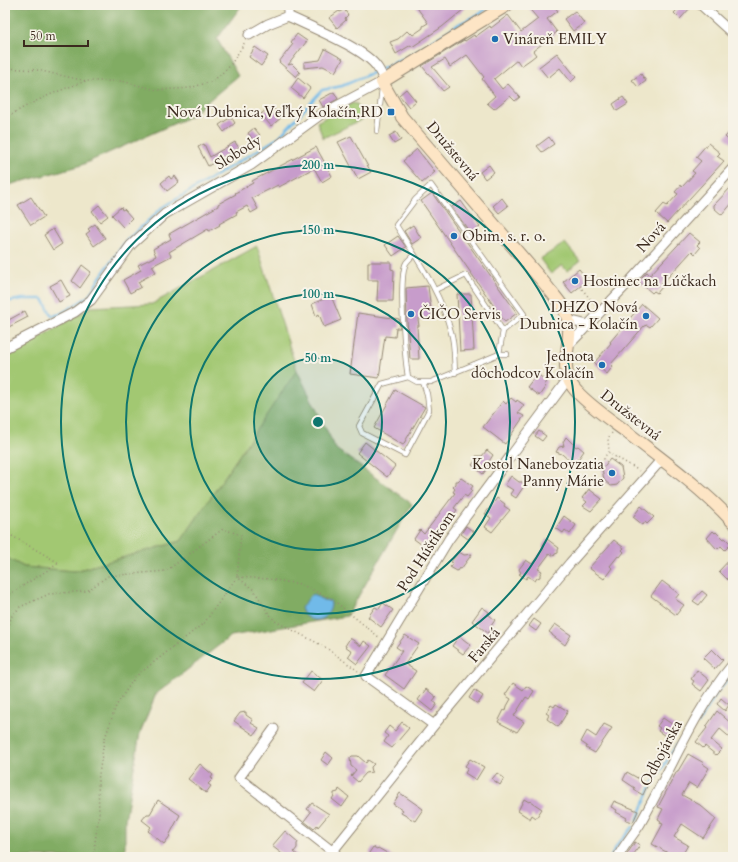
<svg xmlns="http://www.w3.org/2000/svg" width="738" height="862" font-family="Cardo,serif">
<rect width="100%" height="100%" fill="#f7f3e8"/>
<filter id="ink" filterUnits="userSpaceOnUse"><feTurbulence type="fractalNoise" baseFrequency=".025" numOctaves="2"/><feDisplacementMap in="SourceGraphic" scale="8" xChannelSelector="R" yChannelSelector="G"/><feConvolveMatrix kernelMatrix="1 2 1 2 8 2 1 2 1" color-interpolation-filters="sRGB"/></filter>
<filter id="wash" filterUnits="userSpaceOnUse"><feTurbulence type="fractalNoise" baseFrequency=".012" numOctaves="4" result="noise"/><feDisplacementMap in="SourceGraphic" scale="16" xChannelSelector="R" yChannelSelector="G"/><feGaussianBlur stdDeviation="0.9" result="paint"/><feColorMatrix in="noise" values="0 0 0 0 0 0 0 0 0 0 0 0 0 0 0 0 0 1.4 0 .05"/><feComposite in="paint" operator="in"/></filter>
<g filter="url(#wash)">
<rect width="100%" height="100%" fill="#ede7cb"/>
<path fill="#a2c872" stroke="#6e7948" d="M352,103L357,104L363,119L323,138L317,122Z
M565,243L580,261L567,271L562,265L551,274L540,259Z
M257,246L297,370L181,541L75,571L24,567L5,557V358L91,307L152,304Z"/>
<path fill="#81ac64" stroke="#5e6b41" d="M5,5H242L217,39L238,76L189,117L79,166L5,186Z
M297,370L336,449L412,504L347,616L231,636L156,694L140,733L125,820V857H5V557L24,567L75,571L181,541Z"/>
<path fill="#71bae9" stroke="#567284" d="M312,594L323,600L330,601L331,603C331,622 307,627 301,608Z"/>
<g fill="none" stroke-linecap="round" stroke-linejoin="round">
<path stroke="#71bae9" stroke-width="2.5" d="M5,302L23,299H43L52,316L60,314L89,296L101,276L126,241L162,208L278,138L322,90L342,86L410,56L459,24L480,14L491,5
M719,690L731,674
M698,724L716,694
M637,821L651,786L678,743
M611,857L617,845L633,827"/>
</g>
<g id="blocks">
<path fill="#c79ccb" d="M415,5H469L442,27L412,47L411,45L396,54L390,42L398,39L407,31L410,34L411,33L413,35L423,28V26L428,23Z
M526,5H535L538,9L543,5H553L558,11L547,19L557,32L533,51L536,55L531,59L521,66L517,60L494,79L502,89L508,84L520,97L515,101L510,96L494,109L487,103L495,96L482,79L484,77L467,55L450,67L445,59L432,67L449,87L443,91L422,66L464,40L465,41L474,35L475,37L490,26L491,28L508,15L521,32L538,19Z
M682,5H693L680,19L674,13Z
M344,9L348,15L345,18L346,20L337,28L329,18L339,11L340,12Z
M575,11L584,23L573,31L564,19Z
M297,34L307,41L288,65L292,64L300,72L296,77L279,62L293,44L291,42Z
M255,47L268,56L261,66L249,57Z
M325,49L343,59L335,72L323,66L304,68V62L320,60Z
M557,53L576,77L571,82L560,68L548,78L539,67Z
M641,74L646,81L638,87L632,80Z
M298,78L310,88L303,98L291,88Z
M406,89L416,101L409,107L399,95Z
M334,92L338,99L323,107L319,100Z
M623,97L628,104L617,111L613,104Z
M274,108L281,118L271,126L261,114L267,109L270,112Z
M231,117L235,123L224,132L219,125Z
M254,128L260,135L253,140L248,133Z
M733,128V144L725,137Z
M396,132L401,140L394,144L389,136Z
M351,136L371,172L358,179L338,142Z
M549,137L554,144L542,152L537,146Z
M235,142L239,148L208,166L198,147L204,144L210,157Z
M708,143L720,153L717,156L724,161L667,223L656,213L664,204L667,206L678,194L675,192L681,185L682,187L695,173L692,171L701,161L696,157Z
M316,147L332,176L322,182L314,168L279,187L278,185L252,198L258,209L251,213L247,206L236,212L237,214L219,224L220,225L209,231L208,229L169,252L171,256L152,266L156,272L138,282L141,287L130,293L123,280L141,270L138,265L156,256L153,249L171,239L169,234L218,206V204L236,194L235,193L253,183L252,181Z
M417,149L435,172L422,183L403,161Z
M489,165L494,172L485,179L480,172Z
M169,176L171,179L175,176L179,182L167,191L161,183Z
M733,185V202L722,215L714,208V205Z
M432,193L517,313L505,322L421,201Z
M31,197L44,217L31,225L18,205Z
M502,198L508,206L499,213L493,206Z
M461,201L480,227L471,234L452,207Z
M99,205L108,216L100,222L92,211Z
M121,207L122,210L124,209L132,218L123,227L112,215Z
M95,224L105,238L94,246L86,234L90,231L88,229Z
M413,225L421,238L412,244L404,231Z
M53,229L62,244L53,250L44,235Z
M689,233L700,242L697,245L700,248L695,254L692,251L691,252L661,285L662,287L657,293L654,291L652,293L638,281L647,272L650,275Z
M398,236L406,247L393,256L385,245Z
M368,262H391V269L394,270L393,301H377L378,280H368Z
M82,265L91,272L80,288L72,281Z
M579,269L588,280L572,293L563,282Z
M61,280L70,296L59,302L50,286Z
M428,286L432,318L418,319L419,326H417L419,359H410L407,320L406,288Z
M457,294H471L474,350L460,351Z
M331,296L341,320L324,327L319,314L316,316L312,304Z
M642,304L658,318L650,327L647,325L644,326L611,364L613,366L607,374L594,363L611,343L610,342Z
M25,311L28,317L5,329V322Z
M358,313L399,319L400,328H396L395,337L385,336L379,378L350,374Z
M537,374L547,381L545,385L546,386L539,396L527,387Z
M395,390L425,407L403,445L374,428Z
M511,398L516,402L517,400L524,405L518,413L524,416L505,444L483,427L503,401L506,404Z
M539,431L546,436L542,441L535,436Z
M566,437L576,447L578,446L584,451L574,465L562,454L556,452L559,447L564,446L563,442Z
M365,442L395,466L387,477L357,453Z
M487,450L493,455L488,463L490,464L483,474L472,465L476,460V456H482Z
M610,459L621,467L623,478L617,485L611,486L604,480L602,469Z
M511,476L519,482H522L524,483V486L516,498L510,494L513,490L505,485Z
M461,478L473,486L470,490L472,491L467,497L464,495L454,508L457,510L429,550L414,539L420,530L424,534L455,493L453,492L455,489L453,487L456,484V481H458Z
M589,489L602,499L591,511L583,506L587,502L582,498Z
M497,498L505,504L504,506L510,510L492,532L485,527L491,518L485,514Z
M641,506L654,517L647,524L645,522L643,525L633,517Z
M564,516L576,525L570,534L565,530L563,533L556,528Z
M466,526L474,532L468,539L461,534Z
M713,531L715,533L716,532L723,539L725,538L731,544L725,550L721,546L718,549L717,547L716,548L707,538Z
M547,539L559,548L558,550V553L555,554L554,556L550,553L538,569L542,571L540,574V577L537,578L535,581L528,576L526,579L519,574L521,573L519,569L526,560L532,564L543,550V545Z
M614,540L624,548L622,550L624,552L620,557L618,556L610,566L612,568L604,579L589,568Z
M459,552L464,555L472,554L461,569L459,568L457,571L450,567L453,563L451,562Z
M733,556V585L719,571Z
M662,581L679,594L675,599L684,605L676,615L651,596Z
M702,591L707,595L699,605L693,601Z
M383,603L393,610L381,627L368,617L375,607L379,609Z
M482,607L489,612L488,614L495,620L491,626L493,627L488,633L472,621Z
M534,619L541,624L536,631L529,626Z
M555,624L571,635L565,645L552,635V634L549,632Z
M405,635L419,644L405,664L416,671L404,689L385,675L402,651L396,647Z
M459,636L471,645L463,654L452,646Z
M350,638L361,646L364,641L371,646L357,664L348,657L352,651L345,646Z
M712,649L723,660L715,669L703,658Z
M697,670L709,680L701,691L692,684L694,681L691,679Z
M311,671L323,680L314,692L302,683Z
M513,683L523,690L526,686L534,691L529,699L526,697L514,716L524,722L517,732L498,722L504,710L506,711L507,706L511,699L505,695Z
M426,689L436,697L433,701L437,704L432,711L418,700Z
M474,690L483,696L478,704L469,698Z
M721,698L729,705L725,711L717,704Z
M556,704L568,711L558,727L547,719L549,715L546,713L551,705L554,707Z
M717,711L733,725V740L720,729L711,740L722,749L716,755L705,746L703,748L696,742L707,728L706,727Z
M246,712V715L253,720L251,723L259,728L254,735L234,721L240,713Z
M663,718L676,727L668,738L658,731L660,728L657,726Z
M402,722L409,728L392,748L384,742L388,736L384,733L389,726L395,731Z
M604,724L612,728L595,753L586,748L587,746L581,742L587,731L596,737Z
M326,752L333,758L328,765L321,760Z
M688,754L704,763L703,764L709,768L697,788L689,783L682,795L700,805L716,819L703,838L682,824L674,837L688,845L681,857H675L652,844L663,824L660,823L661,821L658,819L663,809L658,807L677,771H678Z
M352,756H358L366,763L368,760L374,764L371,767L372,772L366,773L358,782L351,776L356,770L351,766L350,758Z
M470,759L484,767L476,780L465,773L468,768L465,766Z
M200,764L213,775L211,778L213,779L208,784L211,786L206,793L188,779Z
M627,772L648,784L643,795L634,790L635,788L623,780Z
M497,773L504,778L500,785L492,779Z
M339,789L349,797L342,807L332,799L334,796V793L338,792Z
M400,793L423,809L415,821L401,813L403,810L393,804Z
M524,799L529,802L530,801L542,809L536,818L532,815L530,819L518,811Z
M158,800L180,815L169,836H170L164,844L148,831L151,827L142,820L147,814H150Z
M614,801L638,811L633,822L626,820L627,818L616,812L617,810L611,807Z
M312,803L329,814L318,827L317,825L314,829L304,821L311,812L307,809Z
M285,831L298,842L297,844V848L294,852L300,857H286L272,846Z
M635,842L640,845L632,857H625Z
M373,847L377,849L378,848L394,857H375L369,853Z"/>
</g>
</g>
<g filter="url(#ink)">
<use href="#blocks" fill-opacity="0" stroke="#948874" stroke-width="1"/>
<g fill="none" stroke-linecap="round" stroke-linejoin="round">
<defs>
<path id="lane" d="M377,131L382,88
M414,254C412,257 408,260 406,263C398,278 405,358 408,377L417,382H431L499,354H507
M435,290L466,275L503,331L499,354
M455,373C454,360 455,345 451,332C441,293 417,259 396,225L415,200L431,185L524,314L503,331
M408,377L382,384L359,426L362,433L405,455L429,410L427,394L423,382"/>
<path id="street" d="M288,5V16
M701,5L733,34
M249,35L268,24L288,16C310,27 364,48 377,67C380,71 382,76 385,81
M568,320L588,325
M567,347L630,281L733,168
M5,348L75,312L91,300L131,245L165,214L251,165L320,115L382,82
M434,725L366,676L449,539L568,379
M274,729L239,778L332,851
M328,857L434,725L570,563L662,459
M618,857C624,845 633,835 640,824C671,770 693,712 733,664"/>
<path id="secondary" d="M507,5L382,82L402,117L545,284C553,295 565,306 568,319C574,342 557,365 573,387C583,401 609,419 624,430C661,459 701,487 733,522"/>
</defs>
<use href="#lane" stroke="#948874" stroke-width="6"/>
<use href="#street" stroke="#948874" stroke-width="11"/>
<use href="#secondary" stroke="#948874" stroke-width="14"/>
<path stroke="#948874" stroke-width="1.5" stroke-dasharray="1 3" stroke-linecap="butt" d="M5,68L37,70L86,81H122L157,90L190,88L213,81L230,66L245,42
M5,119C30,102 57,91 86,81
M582,289L596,306
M612,433L608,438L609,453C619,459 629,464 639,471
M614,461L616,457
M607,462L604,459L606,455L609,453
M5,532L59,563L5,597
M5,635L8,631L11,617L20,607L49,594L87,591L108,576L166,571L223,529L241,535L237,577L269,579L300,584L332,599L380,638
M93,857L99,813L98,781L104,741L116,706L135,677L204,623L237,577L254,590L267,611L275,621L325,647L358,671"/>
<use href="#lane" stroke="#fff" stroke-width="4.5"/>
<use href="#street" stroke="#fff" stroke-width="9"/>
<use href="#secondary" stroke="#fde5c5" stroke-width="12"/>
</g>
</g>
<circle cx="318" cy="422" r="64" fill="#0f766e" fill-opacity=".12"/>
<g fill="none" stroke="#0f766e" stroke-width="2">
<circle cx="318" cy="422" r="64"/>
<circle cx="318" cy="422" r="128"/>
<circle cx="318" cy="422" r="192"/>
<circle cx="318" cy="422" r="257"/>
</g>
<g fill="#1f6fb2" stroke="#f7f3e8" stroke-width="1.5">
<circle cx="495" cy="39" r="4"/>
<rect x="387" y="108" width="8" height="8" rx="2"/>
<circle cx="454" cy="236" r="4"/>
<circle cx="575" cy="281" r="4"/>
<circle cx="411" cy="314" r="4"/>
<circle cx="646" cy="316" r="4"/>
<circle cx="602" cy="365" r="4"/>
<circle cx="612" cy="473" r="4"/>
</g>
<g text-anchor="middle" stroke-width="4" stroke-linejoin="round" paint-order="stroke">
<g font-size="15" fill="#3b2a1e" stroke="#f7f3e8" text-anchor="start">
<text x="503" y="44">Vináreň EMILY</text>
<text x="383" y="117" text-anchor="end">Nová Dubnica,Veľký Kolačín,RD</text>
<text x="462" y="241">Obim, s. r. o.</text>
<text x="583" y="286">Hostinec na Lúčkach</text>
<text x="638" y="312" text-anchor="end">DHZO Nová<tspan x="638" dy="17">Dubnica - Kolačín</tspan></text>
<text x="419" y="319">ČIČO Servis</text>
<text x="594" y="361" text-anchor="end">Jednota<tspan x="594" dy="17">dôchodcov Kolačín</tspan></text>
<text x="604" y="469" text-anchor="end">Kostol Nanebovzatia<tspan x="604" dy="17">Panny Márie</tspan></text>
</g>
<g font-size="15" fill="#3b2a1e" stroke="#f7f3e8">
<text transform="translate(453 151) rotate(50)" y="5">Družstevná</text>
<text transform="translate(238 152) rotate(-32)" y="5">Slobody</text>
<text transform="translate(651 237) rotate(-48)" y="5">Nová</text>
<text transform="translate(631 415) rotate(38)" y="5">Družstevná</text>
<text transform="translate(426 551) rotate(-57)" y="5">Pod Húštikom</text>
<text transform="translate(484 645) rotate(-50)" y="5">Farská</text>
<text transform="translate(661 753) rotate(-62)" y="5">Odbojárska</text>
</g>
</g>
<circle cx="318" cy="422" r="6" fill="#0f766e" stroke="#f7f3e8" stroke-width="2"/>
<g font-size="12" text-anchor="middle" font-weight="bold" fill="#0f766e" stroke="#f7f3e8" stroke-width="4" stroke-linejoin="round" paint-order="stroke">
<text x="318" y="169">200 m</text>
<text x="318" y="234">150 m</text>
<text x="318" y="298">100 m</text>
<text x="318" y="362">50 m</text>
</g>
<rect width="738" height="862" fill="none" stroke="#f7f3e8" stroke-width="20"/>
<path d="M24 40v6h64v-6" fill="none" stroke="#3b2a1e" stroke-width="2"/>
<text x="30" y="40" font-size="12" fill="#3b2a1e" stroke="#f7f3e8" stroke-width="3" paint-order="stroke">50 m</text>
</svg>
